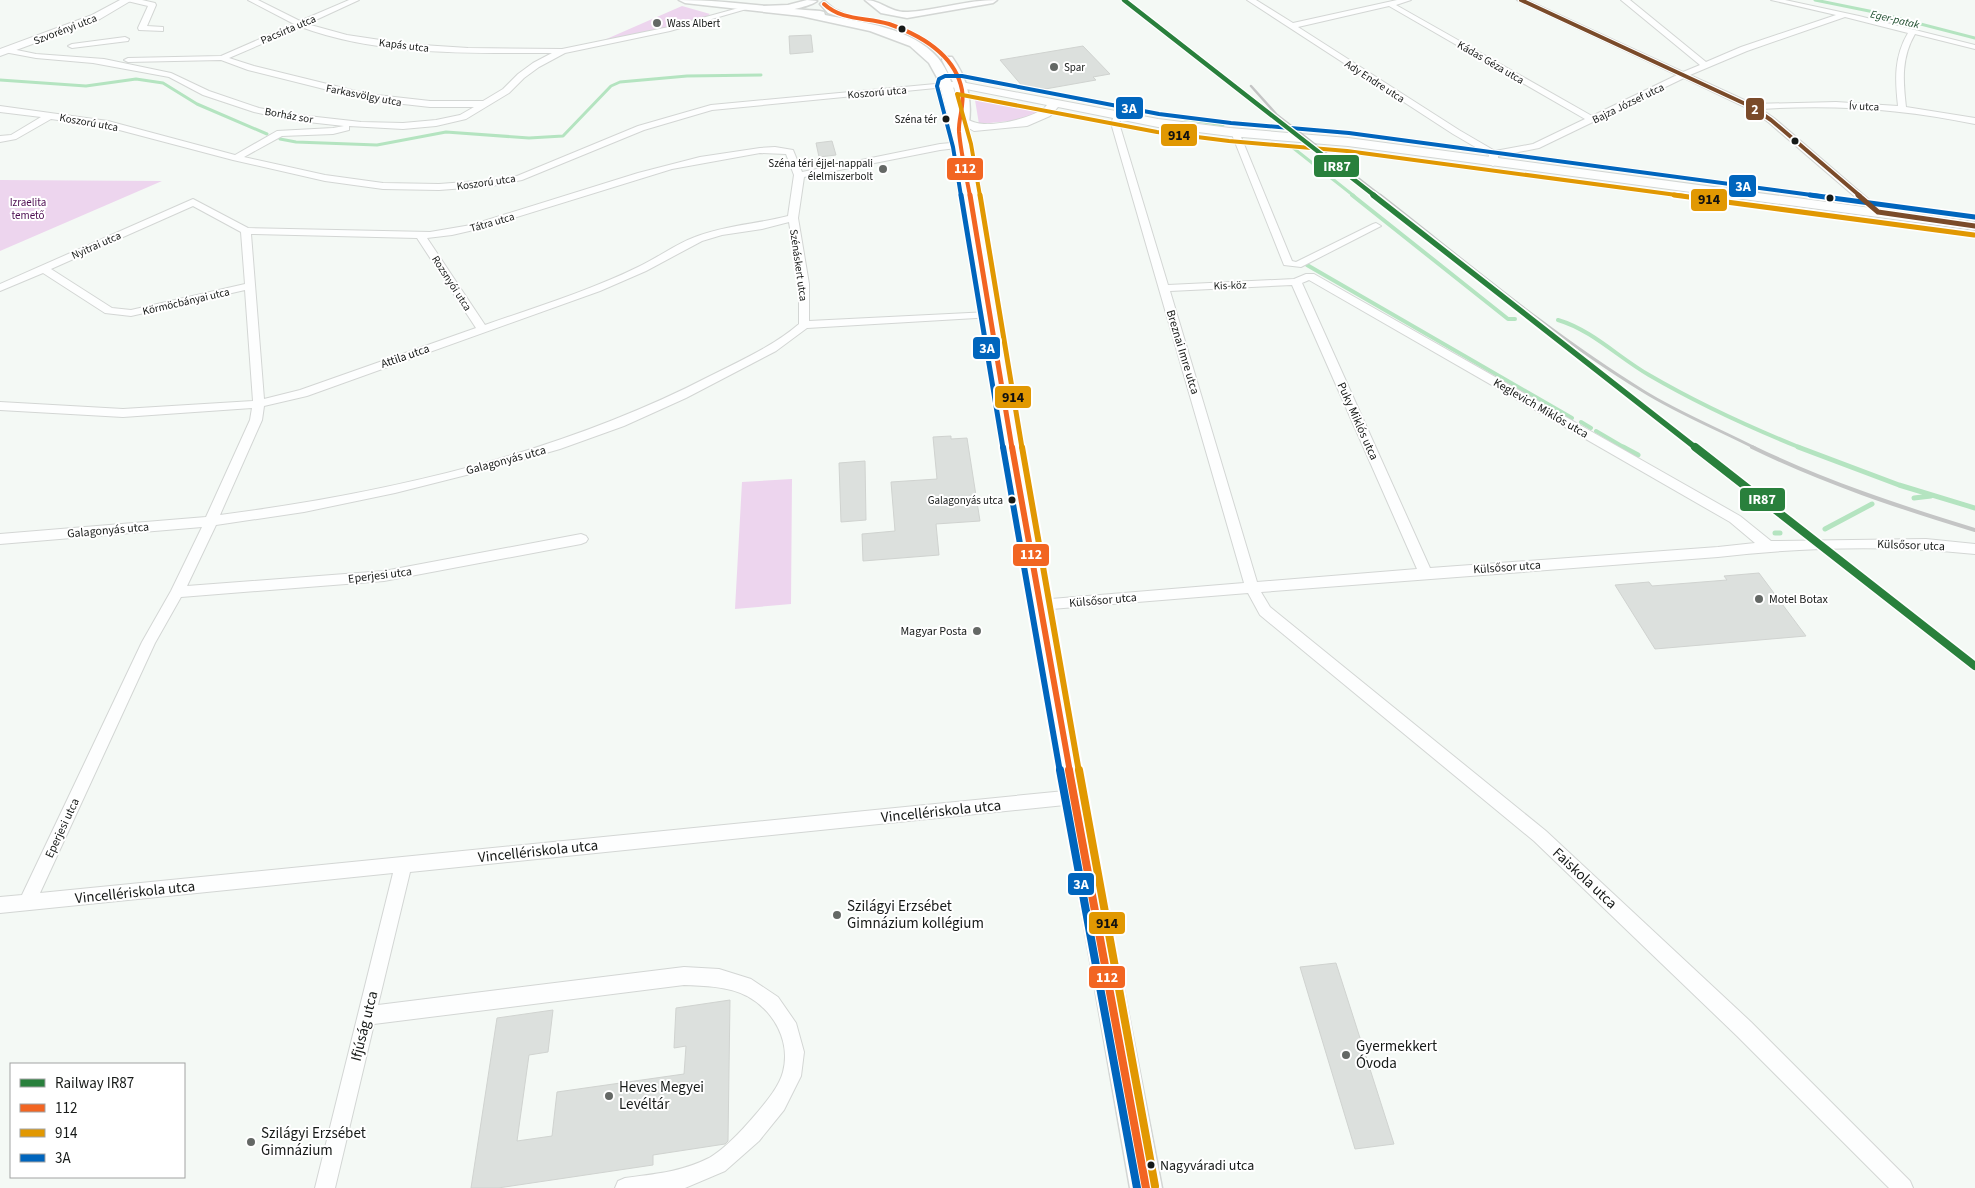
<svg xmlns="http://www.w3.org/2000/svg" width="1975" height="1188" font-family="'Source Sans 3',sans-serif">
<rect width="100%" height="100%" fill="#f4f9f5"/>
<path fill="#edd5ee" d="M682,6L710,14L703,19L595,44Z
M982,97L1028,105L1035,108L1037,113L1031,119L979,124L975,100Z
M0,180L162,181L0,251Z
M792,479L791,604L735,609L742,482Z"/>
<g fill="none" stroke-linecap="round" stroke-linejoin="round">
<path stroke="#b4e4c0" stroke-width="3" d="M1815,0L1874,12L1975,38
M0,80L86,86L136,79L163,83L197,104L267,134
M1185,119L1223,125
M280,139L296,142L377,145L446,132L529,138L563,136L611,86L620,82L687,76L761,75
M1292,147L1354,196"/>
<path stroke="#b4e4c0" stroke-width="4" d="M1352,195L1508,319H1515
M1307,265L1572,418
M1558,320C1592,330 1619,358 1649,375C1697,403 1749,427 1801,448
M1581,422L1591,428
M1596,431L1625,448"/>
<path stroke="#b4e4c0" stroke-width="5" d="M1623,447L1638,455
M1798,447L1899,485L1975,508
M1914,498L1931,496
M1825,529L1872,504
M1775,533H1780"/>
</g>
<path fill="#dce0dd" stroke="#d0d3d0" d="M811,35L813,52L790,54L789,36Z
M1083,46L1110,74L1093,77L1096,80L1034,91L1029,86L1023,87L1000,60Z
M832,141L836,155L819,157L816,143Z
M951,436V439L967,438L980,521L936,524L939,555L863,561L862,534L895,531L891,482L937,479L933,437Z
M865,461L866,520L841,522L839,463Z
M1759,573L1806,636L1655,649L1615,585L1649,582L1652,586L1727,580L1724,576Z
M1336,963L1394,1144L1355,1149L1300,967Z
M730,1000L728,1141L725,1144L653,1155V1165L498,1188H471L497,1018L553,1010L548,1052L529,1055L517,1141L552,1136L557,1092L684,1074L686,1046L674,1048L676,1008Z"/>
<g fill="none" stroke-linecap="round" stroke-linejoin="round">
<defs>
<path id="minor" d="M123,0H142L155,3L156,5L147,26L163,27V31L139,30L138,28L148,6Z
M248,0H258L300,21L349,0H359L307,24L347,35L407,44L468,48L562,49L669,27L746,6L750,8L670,31L565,53L539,67L524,78L509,93L466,119L436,126L403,129L349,126V130L333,134L282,136L244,157L325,175L383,183L439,184L492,180L517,176L638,126L711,105L946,83L950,85L946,87L712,110L644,130L522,180L492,186L439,190L383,189L325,181L233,160L108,127L51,119L16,139L0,142V136L11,135L41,117L0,112V106L108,121L235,155L277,131L333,128L344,126L290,120L254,112L203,95L169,77L93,63L36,58L4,52V48H7L36,54L104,59L171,73L209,91L259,108L290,114L361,122L403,123L436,120L460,115L474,107H430L368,100L248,70L221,60L128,62L124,60L128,58L221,56L294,24ZM301,27C379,56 470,53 552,53L533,63L518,74L503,89L483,101H430L368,94L254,66L229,58Z
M1247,0H1256L1293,23L1397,0H1411L1396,5L1592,116L1677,75L1517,0H1527L1683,72L1700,65L1621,0H1630L1706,62L1741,47L1836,15L1771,0H1785L1859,16L1975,45V49L1915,34C1901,58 1903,81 1906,107L1975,118V124C1904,109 1833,104 1761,109L1774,118L1881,210V214H1875L1768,122L1749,109L1684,78L1539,148L1498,156V163L1493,166L1488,163L1489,155L1453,134ZM1389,6L1585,119L1533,144L1495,151L1459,130L1298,27ZM1845,17L1908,33C1894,57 1895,79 1898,106L1836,102L1753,104L1690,75L1747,51Z
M125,37L129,39L128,41L72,48L68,46L72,44Z
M1118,113L1122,116L1119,123L1168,285L1294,279L1306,274H1314L1740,516L1771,541L1926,539L1975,544V554C1890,545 1803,547 1718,557L1261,592L1270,607L1546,831L1751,1022L1910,1181L1913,1188H1889L1737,1036L1534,841L1260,615L1248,593L1039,610L1034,609L1032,605L1034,601L1039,600L1244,583L1111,123L1115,114ZM1309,280L1730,522L1755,543L1718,547L1430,568L1302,283ZM1292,285L1417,569L1257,582L1170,291Z
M1235,129L1239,132L1292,261L1296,262L1373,224L1376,223L1381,226L1301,267L1284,265L1231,132Z
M962,142L966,145L965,147L940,150L804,177L798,218L809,284V321L989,312L994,315L993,317L807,328L776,351L686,398L624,426L560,449L490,469L395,493L304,512L216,525L187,586L384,571L581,534L586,536L588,539L586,542L581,544L384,581L181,597L155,643L40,893L1075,790L1081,792L1083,797L1081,802L1075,804L410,872L378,1005L684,967L719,969L751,979L778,997L796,1023L804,1052L801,1076L784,1110L759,1141L725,1171L685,1188H615L618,1181L625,1178C655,1174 681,1172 709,1158C725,1149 745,1127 756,1114C766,1102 779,1087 783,1072C791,1041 774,1011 747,996C728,986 705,986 684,985L374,1024L335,1188H315L393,873L0,913V897L22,895L142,642L171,591L202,527L0,544V534L206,517L250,420L252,408L123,417L0,410V402L123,409L253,401L245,290L131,316L105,313L43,273L0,291V284L193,199L248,228L430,232L471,225L638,173L700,157L760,148L775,147L793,150L802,172L940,144ZM760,153L786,154L794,175L788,216C758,224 725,225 695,237C676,244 657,258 638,267C589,291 536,307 485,325L427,238L452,235L478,229L672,169ZM193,206L241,232L245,284L131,310L112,308L51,269ZM789,222L799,284V324C772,347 741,360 710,376C559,454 389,493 220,515L262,420L264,406L307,396L600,291L646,271L702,241L722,235L762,229ZM251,234L417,238L476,328L300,390L264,399Z"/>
<path id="tertiary" d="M807,0L817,1C808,8 768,16 759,9L763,6L788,5Z
M865,0C881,0 890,13 908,12C938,10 967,0 997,0L993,3L907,18L881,13Z
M824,1L834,9L850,16L846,19L828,13L820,4Z"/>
<path id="secondary" d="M120,0H132L100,19L0,56V49L92,15Z
M946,82H961L1158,119L1230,128L1348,138L1975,222V230L1348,146L1230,136L1158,127L1058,107L1050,116L1027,126L974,131L956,121L962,117C967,119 972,122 977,123C993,127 1037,118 1047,105L961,88L942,87L940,85L942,83Z"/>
<path id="primary" d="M679,0C727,0 773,8 820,11L824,12L825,15C864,23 911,27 938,58C948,70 953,86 957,100L953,82L942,60L944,57H952C967,78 972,98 969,123L964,127L969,145C1027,494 1095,841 1162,1188H1130L1028,605L955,145L939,81L929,63L910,46L870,31L801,16L685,3Z"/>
</defs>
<use href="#minor" stroke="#d3d6d4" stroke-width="2"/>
<use href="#tertiary" stroke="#d3d6d4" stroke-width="3"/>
<use href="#secondary" stroke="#d3d6d4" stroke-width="2"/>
<use href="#primary" stroke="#d3d6d4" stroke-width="3"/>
<use href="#minor" fill="#fdfefe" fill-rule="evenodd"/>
<use href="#tertiary" fill="#fdfefe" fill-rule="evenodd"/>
<use href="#secondary" fill="#fdfefe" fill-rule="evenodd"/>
<use href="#primary" fill="#fdfefe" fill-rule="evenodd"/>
<path stroke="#c4c5c5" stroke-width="2.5" d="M1251,86L1277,115L1381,196"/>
<path stroke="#c4c5c5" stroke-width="3" d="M1380,195C1466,262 1550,334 1643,391C1678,413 1718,429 1755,448"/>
<path stroke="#c4c5c5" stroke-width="4" d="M1752,447C1824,482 1899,507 1975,530"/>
<defs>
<path id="bus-1-far3" d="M824,4C842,21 866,17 889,24C920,35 955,54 962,90C965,105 958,118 959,132C961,153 966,175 970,196"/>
<path id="bus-1-far2" d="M970,195L1012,448"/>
<path id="bus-1-far1" d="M1012,447L1070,772"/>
<path id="bus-1" d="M1069,770L1146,1188"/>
<path id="bus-2-far3" d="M980,196L971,144L957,94L1157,132L1229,141L1347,151L1684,196"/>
<path id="bus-2-far2" d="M980,195L1022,448
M1674,195L1974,235"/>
<path id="bus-2-far1" d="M1022,447L1079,772"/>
<path id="bus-2" d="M1079,770L1155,1186"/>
<path id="bus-3-far3" d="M961,196L953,147L937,86L939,79L945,76H962L1159,114L1231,123L1349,133L1819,196"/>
<path id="bus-3-far2" d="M961,195L1003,448
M1810,195L1975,217"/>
<path id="bus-3-far1" d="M1003,447L1060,772"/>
<path id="bus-3" d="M1060,770L1137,1188"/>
<path id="bus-4-far1" d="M1521,0L1752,107L1771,120L1860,196"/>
<path id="bus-4" d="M1858,195L1878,212L1975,226"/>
</defs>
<use href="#bus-1-far3" stroke="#fff" stroke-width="6"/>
<use href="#bus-1-far2" stroke="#fff" stroke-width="8"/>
<use href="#bus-1-far1" stroke="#fff" stroke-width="10"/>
<use href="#bus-1" stroke="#fff" stroke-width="12"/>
<use href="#bus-2-far3" stroke="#fff" stroke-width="6"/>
<use href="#bus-2-far2" stroke="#fff" stroke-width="8"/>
<use href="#bus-2-far1" stroke="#fff" stroke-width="10"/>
<use href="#bus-2" stroke="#fff" stroke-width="12"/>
<use href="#bus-3-far3" stroke="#fff" stroke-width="6"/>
<use href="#bus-3-far2" stroke="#fff" stroke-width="8"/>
<use href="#bus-3-far1" stroke="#fff" stroke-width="10"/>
<use href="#bus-3" stroke="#fff" stroke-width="12"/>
<use href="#bus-4-far1" stroke="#fff" stroke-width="6"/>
<use href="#bus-4" stroke="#fff" stroke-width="8"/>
<use href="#bus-1-far3" stroke="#f26522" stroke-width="4"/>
<use href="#bus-1-far2" stroke="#f26522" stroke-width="5"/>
<use href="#bus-1-far1" stroke="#f26522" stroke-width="6"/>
<use href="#bus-1" stroke="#f26522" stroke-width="8"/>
<use href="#bus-2-far3" stroke="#e19802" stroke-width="4"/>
<use href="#bus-2-far2" stroke="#e19802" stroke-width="5"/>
<use href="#bus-2-far1" stroke="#e19802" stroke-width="6"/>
<use href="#bus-2" stroke="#e19802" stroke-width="8"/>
<use href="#bus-3-far3" stroke="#0065bd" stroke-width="4"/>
<use href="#bus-3-far2" stroke="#0065bd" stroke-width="5"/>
<use href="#bus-3-far1" stroke="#0065bd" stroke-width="6"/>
<use href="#bus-3" stroke="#0065bd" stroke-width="8"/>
<use href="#bus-4-far1" stroke="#7a4b2a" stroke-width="4"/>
<use href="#bus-4" stroke="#7a4b2a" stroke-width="5"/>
<defs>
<path id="rail-1-far2" d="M1124,0L1375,196"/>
<path id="rail-1-far1" d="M1373,195L1696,448"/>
<path id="rail-1" d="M1695,447L1975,666"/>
</defs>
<use href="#rail-1-far2" stroke="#fff" stroke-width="7"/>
<use href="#rail-1-far1" stroke="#fff" stroke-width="9"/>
<use href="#rail-1" stroke="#fff" stroke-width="11"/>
<use href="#rail-1-far2" stroke="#29803c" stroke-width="4.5"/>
<use href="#rail-1-far1" stroke="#29803c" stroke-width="5.5"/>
<use href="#rail-1" stroke="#29803c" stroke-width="8"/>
</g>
<g fill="#646865" stroke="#fff" stroke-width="2">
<circle cx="657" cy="23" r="5"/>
<circle cx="1054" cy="67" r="5"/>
<circle cx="883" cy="169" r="5"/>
<circle cx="1759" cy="599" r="5"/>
<circle cx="977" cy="631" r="5"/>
<circle cx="837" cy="915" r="5"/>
<circle cx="1346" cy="1055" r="5"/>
<circle cx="609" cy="1096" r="5"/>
<circle cx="251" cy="1142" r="5"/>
</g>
<g fill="#171a18" stroke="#fff" stroke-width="2">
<circle cx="902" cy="29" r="4.5"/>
<circle cx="946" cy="119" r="4.5"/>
<circle cx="1795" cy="141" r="4.5"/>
<circle cx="1830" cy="198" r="4.5"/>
<circle cx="1012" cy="500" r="4.5"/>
<circle cx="1151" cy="1165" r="4.5"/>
</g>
<g text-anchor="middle" stroke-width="4" stroke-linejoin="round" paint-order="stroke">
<g font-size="11" font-style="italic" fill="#1c4c2c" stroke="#fff">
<text transform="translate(1895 19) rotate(13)" y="4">Eger-patak</text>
</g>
<g font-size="11" fill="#171a18" stroke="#fff" text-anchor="start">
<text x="667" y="27">Wass Albert</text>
<text x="1064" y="71">Spar</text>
<text x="873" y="167" text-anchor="end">Széna téri éjjel-nappali<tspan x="873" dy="13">élelmiszerbolt</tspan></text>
</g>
<g font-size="11" fill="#171a18" stroke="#fff">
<text transform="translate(65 29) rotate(-21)" y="4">Szvorényi utca</text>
<text transform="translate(288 29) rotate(-23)" y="4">Pacsirta utca</text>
<text transform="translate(404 45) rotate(7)" y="4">Kapás utca</text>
<text transform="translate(1491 62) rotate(30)" y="4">Kádas Géza utca</text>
<text transform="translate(1375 81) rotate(33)" y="4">Ady Endre utca</text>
<text transform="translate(877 92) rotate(-5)" y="4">Koszorú utca</text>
<text transform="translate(364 95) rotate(11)" y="4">Farkasvölgy utca</text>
<text transform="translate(1628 103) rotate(-26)" y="4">Bajza József utca</text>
<text transform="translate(1864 106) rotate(2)" y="4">Ív utca</text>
<text transform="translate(289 115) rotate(10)" y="4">Borház sor</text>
<text transform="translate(89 122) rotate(10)" y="4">Koszorú utca</text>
<text transform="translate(486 182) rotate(-8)" y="4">Koszorú utca</text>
<text transform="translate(492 222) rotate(-16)" y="4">Tátra utca</text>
<text transform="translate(96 245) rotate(-24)" y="4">Nyitrai utca</text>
<text transform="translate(799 265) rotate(82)" y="4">Szénáskert utca</text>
<text transform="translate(452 283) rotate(57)" y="4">Rozsnyói utca</text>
<text transform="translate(1230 285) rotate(-2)" y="4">Kis-köz</text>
<text transform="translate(186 301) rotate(-13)" y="4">Körmöcbányai utca</text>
</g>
<g font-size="11" fill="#171a18" stroke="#fff" text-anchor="end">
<text x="937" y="123">Széna tér</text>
<text x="1003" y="504">Galagonyás utca</text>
</g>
<g font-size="11" fill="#4d0d51" stroke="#fff">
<text x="28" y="206">Izraelita<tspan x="28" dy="13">temető</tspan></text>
</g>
<g font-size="12" fill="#171a18" stroke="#fff">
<text transform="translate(1183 352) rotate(73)" y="4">Breznai Imre utca</text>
<text transform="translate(405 356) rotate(-19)" y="4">Attila utca</text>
<text transform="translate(1541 408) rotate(30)" y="4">Keglevich Miklós utca</text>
<text transform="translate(1358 421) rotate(66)" y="4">Puky Miklós utca</text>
<text transform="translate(506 460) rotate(-15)" y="4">Galagonyás utca</text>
<text transform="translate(108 530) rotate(-5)" y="4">Galagonyás utca</text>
<text transform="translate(1911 545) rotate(2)" y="4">Külsősor utca</text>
<text transform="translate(1507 567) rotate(-4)" y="4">Külsősor utca</text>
<text transform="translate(380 575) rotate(-7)" y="4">Eperjesi utca</text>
<text transform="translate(1103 600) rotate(-5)" y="4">Külsősor utca</text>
<text transform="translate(62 828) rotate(-65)" y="4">Eperjesi utca</text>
</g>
<g font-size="12" fill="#171a18" stroke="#fff" text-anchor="start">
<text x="1769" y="603">Motel Botax</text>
<text x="967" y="635" text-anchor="end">Magyar Posta</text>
</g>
<g font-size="14" fill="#171a18" stroke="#fff" text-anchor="start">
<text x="1160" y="1170">Nagyváradi utca</text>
</g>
<g font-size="15" fill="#171a18" stroke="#fff">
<text transform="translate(941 811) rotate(-6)" y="5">Vincellériskola utca</text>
<text transform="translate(538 851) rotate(-6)" y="5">Vincellériskola utca</text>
<text transform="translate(1585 878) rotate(43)" y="5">Faiskola utca</text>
<text transform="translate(135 892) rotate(-6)" y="5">Vincellériskola utca</text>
<text transform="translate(364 1026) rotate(-76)" y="5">Ifjúság utca</text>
</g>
<g font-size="15" fill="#171a18" stroke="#fff" text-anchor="start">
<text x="847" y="911">Szilágyi Erzsébet<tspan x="847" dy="17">Gimnázium kollégium</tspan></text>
<text x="1356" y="1051">Gyermekkert<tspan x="1356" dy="17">Óvoda</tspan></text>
<text x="619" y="1092">Heves Megyei<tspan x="619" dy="17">Levéltár</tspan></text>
<text x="261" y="1138">Szilágyi Erzsébet<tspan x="261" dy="17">Gimnázium</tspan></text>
</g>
</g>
<g stroke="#fff" stroke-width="2">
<rect x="1115" y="96" width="29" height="24" rx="5" fill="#0065bd"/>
<rect x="1745" y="97" width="20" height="24" rx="5" fill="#7a4b2a"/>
<rect x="1160" y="123" width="38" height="24" rx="5" fill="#e19802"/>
<rect x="1313" y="154" width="47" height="24" rx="5" fill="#29803c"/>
<rect x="946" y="157" width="38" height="24" rx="5" fill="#f26522"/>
<rect x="1728" y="174" width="29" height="24" rx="5" fill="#0065bd"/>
<rect x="1690" y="188" width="38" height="24" rx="5" fill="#e19802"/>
<rect x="972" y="336" width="29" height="24" rx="5" fill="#0065bd"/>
<rect x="994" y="385" width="38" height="24" rx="5" fill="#e19802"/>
<rect x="1739" y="487" width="47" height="25" rx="5" fill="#29803c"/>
<rect x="1012" y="543" width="38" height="24" rx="5" fill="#f26522"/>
<rect x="1067" y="872" width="28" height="24" rx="5" fill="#0065bd"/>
<rect x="1088" y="911" width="38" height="24" rx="5" fill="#e19802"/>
<rect x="1088" y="965" width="38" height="24" rx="5" fill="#f26522"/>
</g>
<g font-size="14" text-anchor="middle" font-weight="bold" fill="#fff">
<text x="1129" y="113">3A</text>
<text x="1755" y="114">2</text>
<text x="1337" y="171">IR87</text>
<text x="965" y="173">112</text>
<text x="1743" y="191">3A</text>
<text x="987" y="353">3A</text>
<text x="1762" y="504">IR87</text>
<text x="1031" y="559">112</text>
<text x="1081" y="889">3A</text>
<text x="1107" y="982">112</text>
</g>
<g font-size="14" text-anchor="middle" font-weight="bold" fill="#111">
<text x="1179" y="140">914</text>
<text x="1709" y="204">914</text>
<text x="1013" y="402">914</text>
<text x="1107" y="928">914</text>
</g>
<rect x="10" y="1063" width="175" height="115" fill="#ffffff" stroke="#a2a3a3"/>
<rect x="20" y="1079" width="25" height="8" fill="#29803c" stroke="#a2a3a3"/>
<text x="55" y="1088" font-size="15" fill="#171a18">Railway IR87</text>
<rect x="20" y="1104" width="25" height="8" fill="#f26522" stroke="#a2a3a3"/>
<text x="55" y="1113" font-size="15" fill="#171a18">112</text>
<rect x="20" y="1129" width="25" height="8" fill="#e19802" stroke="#a2a3a3"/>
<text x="55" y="1138" font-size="15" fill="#171a18">914</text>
<rect x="20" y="1154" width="25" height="8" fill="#0065bd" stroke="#a2a3a3"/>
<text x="55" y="1163" font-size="15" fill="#171a18">3A</text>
</svg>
